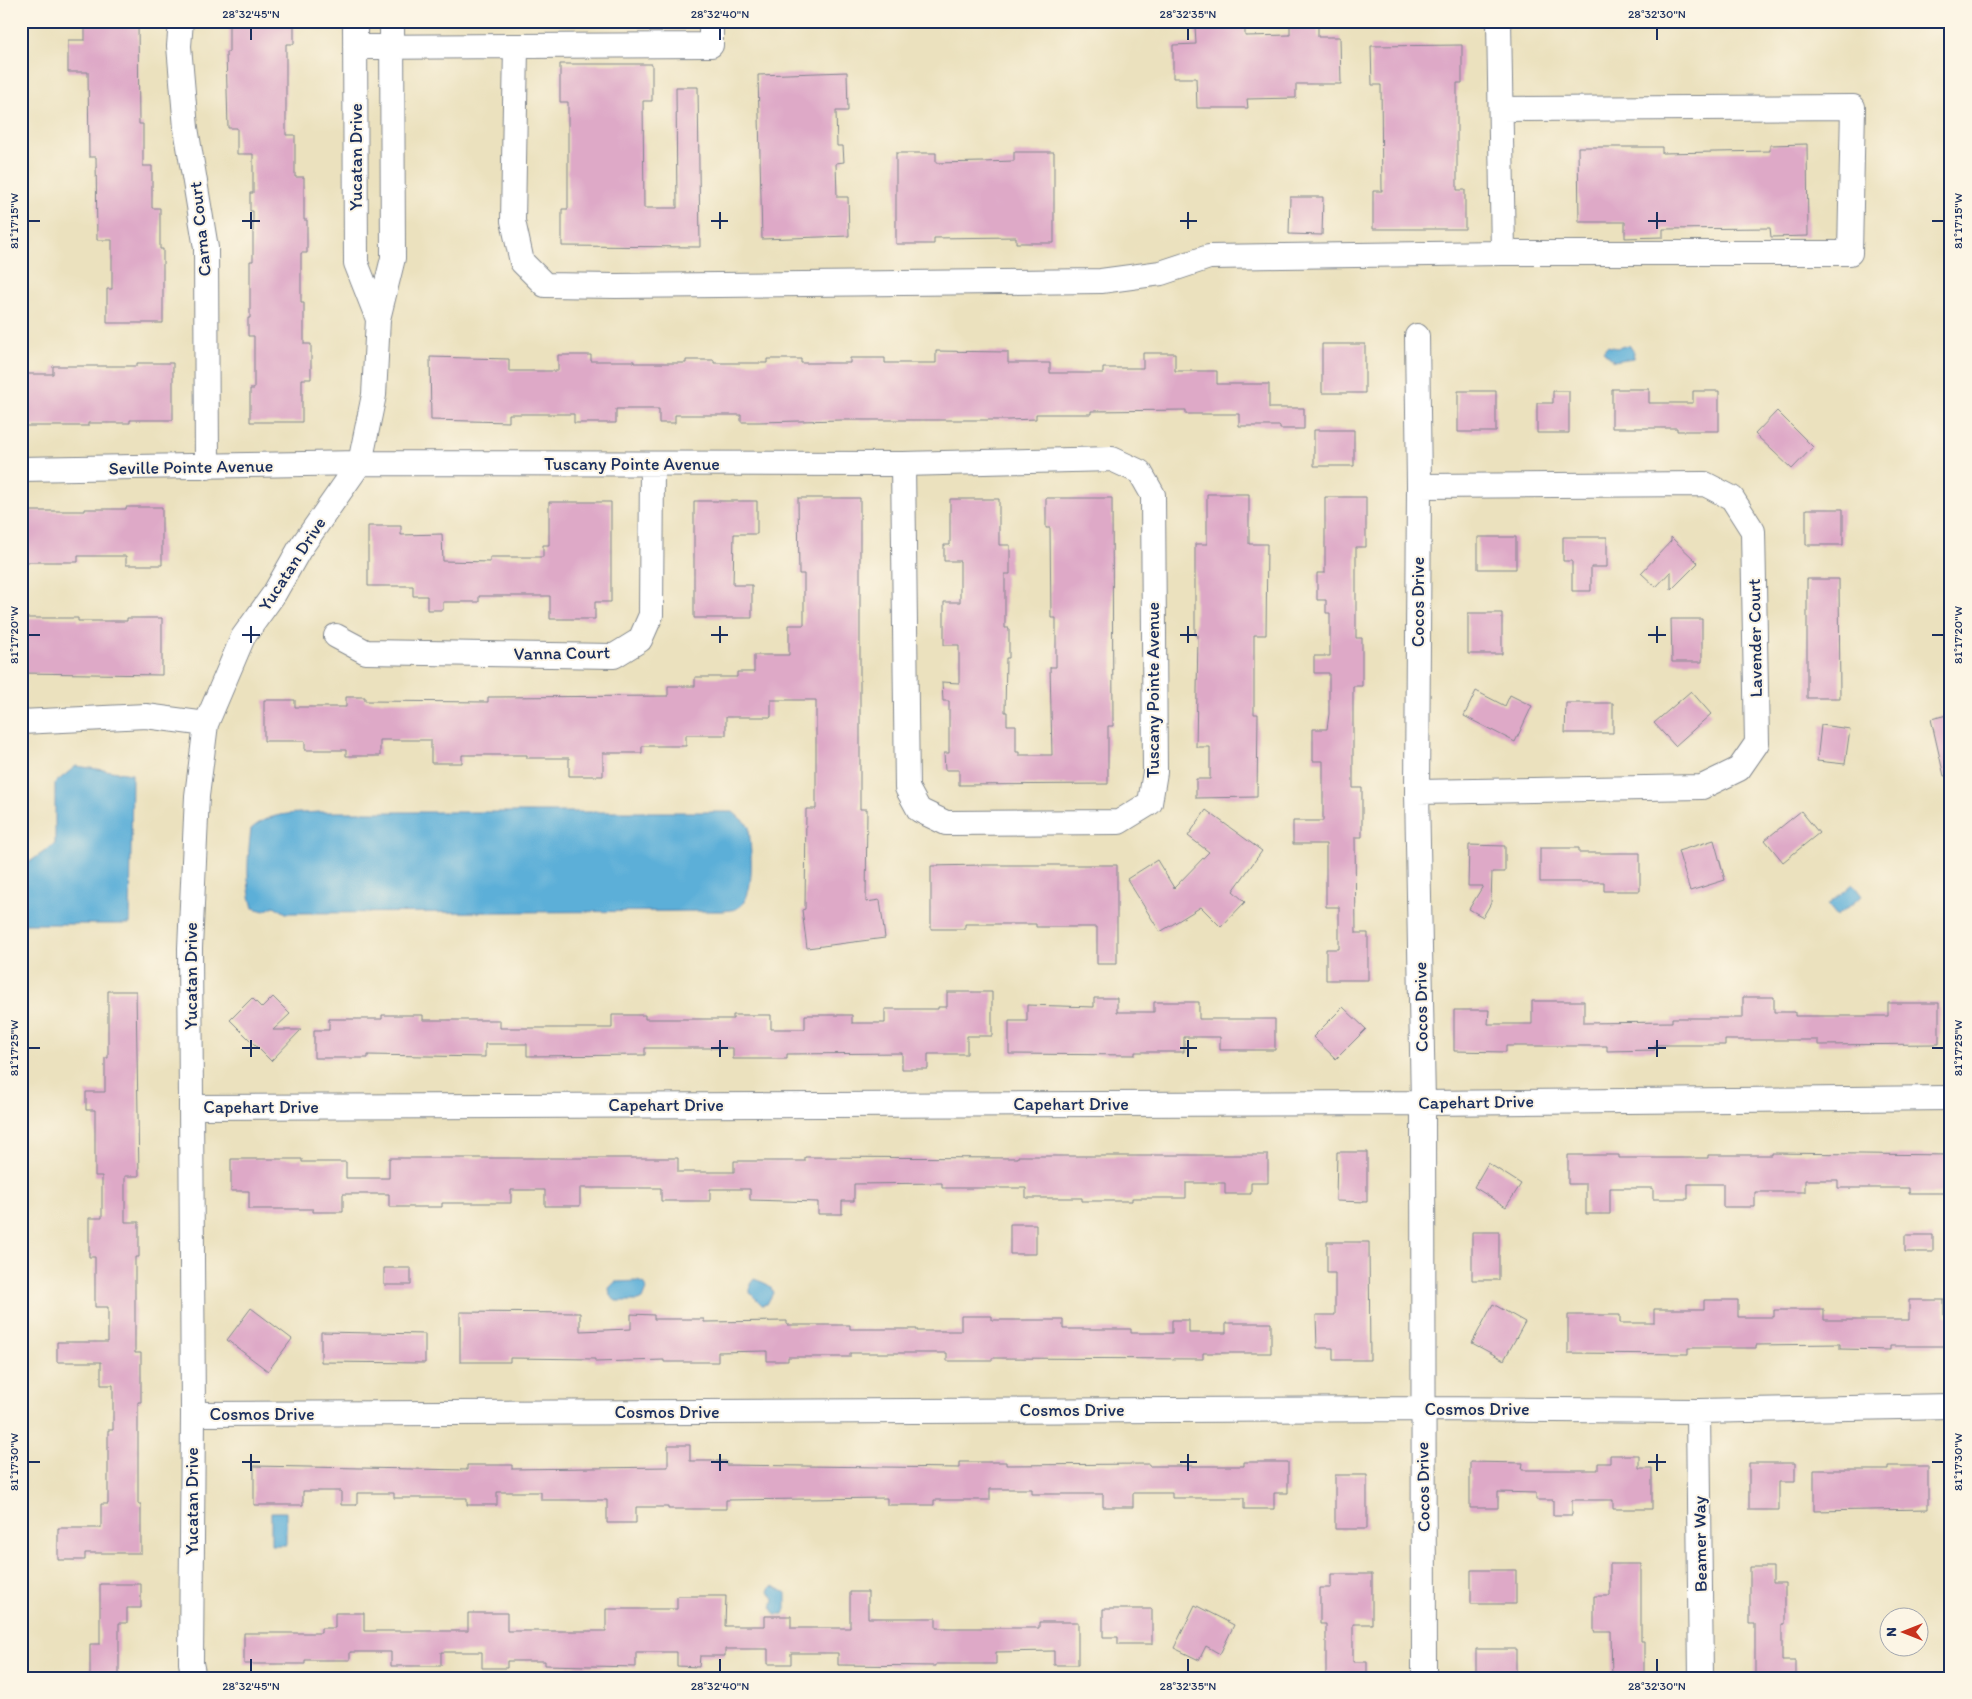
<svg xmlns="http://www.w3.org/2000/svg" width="1972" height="1699" font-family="Itim,sans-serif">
<rect width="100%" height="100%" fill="#fcf5e5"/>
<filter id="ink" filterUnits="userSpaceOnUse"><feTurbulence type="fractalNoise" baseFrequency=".02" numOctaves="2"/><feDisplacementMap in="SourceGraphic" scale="10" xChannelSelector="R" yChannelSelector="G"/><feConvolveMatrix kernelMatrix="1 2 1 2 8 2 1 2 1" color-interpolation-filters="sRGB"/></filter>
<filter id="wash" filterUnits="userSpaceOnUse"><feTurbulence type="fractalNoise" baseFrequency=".0096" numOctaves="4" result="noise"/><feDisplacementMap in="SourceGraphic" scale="20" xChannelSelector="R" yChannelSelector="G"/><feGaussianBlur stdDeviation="1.12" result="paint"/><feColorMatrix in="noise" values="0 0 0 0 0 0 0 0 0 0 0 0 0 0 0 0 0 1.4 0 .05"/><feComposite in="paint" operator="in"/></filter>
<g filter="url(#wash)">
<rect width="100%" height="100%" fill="#ebe1be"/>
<path fill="#5cafd8" stroke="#3c6f9b" d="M1629,345L1634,352L1633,358L1614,361L1603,351L1607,346L1617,348Z
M76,766L132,774L130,924H21V868L55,844V783Z
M320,812H733L749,826C750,846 758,899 736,909C733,910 728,910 724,911L286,913L274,906L264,911L253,908C245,883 248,854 251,829C271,811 295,814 320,812Z
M1853,884L1862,896L1837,916L1828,905Z
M754,1279C759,1281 766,1283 771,1287L773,1293L767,1304L762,1305L750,1293V1284Z
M638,1281L644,1284L646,1289L642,1299L638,1301H616L610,1296L609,1288L615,1282Z
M271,1512H286V1545H271Z
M774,1586L786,1593V1609L784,1614H775L772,1608L774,1599L769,1591L771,1587Z"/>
<g id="blocks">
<path fill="#dea9c7" d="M85,21H138L139,124H143V166H152V208H160V249H163V323H107V289H112V240H97L96,157H89L88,72H68V40H85Z
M229,21H294V44H286V135H295V177H304V220H307V253H301V303H304V344H311V379H302V422H250V389H254V336H248V318H250V261H253V211H250V193H253V154H237V128H228L226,52H229Z
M1214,21H1245V36L1290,35V23H1318V37H1340L1341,84H1296V98L1247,99L1248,108H1197L1196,78H1173V45L1196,44L1195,26H1214Z
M1462,45V83H1457V190H1465V229H1373V191H1382L1381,85H1372L1371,46Z
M560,64H652V101H643L644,208H677L676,87H698L700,247L562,246V209H568V102H560Z
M847,72L848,111H836L837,146H843L844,162L836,163L837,197H848L849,236L762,239L758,75Z
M1807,144L1808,236L1771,237L1770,228L1663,229V237L1625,238V222H1579L1578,147H1662V153L1770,151V145Z
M1014,152H1054V243H1016V237L934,238V244H896V153H936V163L983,162L1014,161Z
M1290,197H1323L1322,235L1289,234Z
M1322,344H1365V393H1322Z
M936,351L1008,352V363H1050V373H1103V368H1143V353H1175V371H1217V384H1269V408H1304V429H1280V426H1239V414H1186V410L1091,411V414H1036V419L1008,420H841L759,422H741V415H675V423H659V409H616V423H574V414H509V422L431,420L430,357L509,359V371H558V355H591V361H634V363H686V360H714V363H767V359H801V363H850V358H885V363H936Z
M137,363H173V420H130V423H88V426H21V374H53V366H137Z
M1612,389H1649V403H1693V391H1719V431H1677V428H1612Z
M1458,391H1496V432H1458Z
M1553,391H1569V433H1537V403H1553Z
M1777,411L1813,447L1792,469L1755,434Z
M1314,430H1354V466H1314Z
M1207,494H1249V544H1267L1266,635H1254V714H1258L1257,797L1196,798V779H1210V747H1196L1198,635H1195V544H1207Z
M1325,497H1366V547H1356V638H1362V686H1353V788H1362V837H1355L1356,933H1368V980H1326V949H1339V907H1326V844H1293V821H1323V761H1313V729H1327L1329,714V673H1314V656H1330V613H1326V600H1317V573H1325Z
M798,498H860V809H867L866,902L880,900L885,938L807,948L802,910L805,909L806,809H816V700H771V717H726V735H686V746H642V753H603V776H569V758H527V755H462V763H431V740H380V756H346V750H305V741H264V700H295V707H346V697H365V701L488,702V697L668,696V686H695V677H737V672H754V655H789V625H804V574H799Z
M1046,498H1112L1113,726H1108V784L959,785V770H945L944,753H949V701H943L942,682L959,683V645H944V602H960V561H944V545H950V499H999V545H1010V574H1005V628H1009V658H1006L1005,712H1007V725H1016V752H1019V755H1052L1050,667H1056V618H1051L1050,528H1046Z
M694,501H757V534H734L733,585H752V618H694Z
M549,502H611V602H595V619H550V596H479V602H443V610H427V596H413V586H368V526H401V535L442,534L443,561L490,562V557H543V545H549Z
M126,507H162V565H126V556H78V562H21V511H85V509H126Z
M1806,509H1843V545H1806Z
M1478,537H1516V569H1478Z
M1563,537H1607V567H1591V591H1572V561H1563Z
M1671,537L1698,563L1671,590V571L1656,587L1641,573L1671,541Z
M1807,579H1839L1840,698H1807Z
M1468,613H1502V654H1468Z
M21,618H78V621H127V618H162V675L21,673Z
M1671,619H1702V662H1672Z
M1476,691L1505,706L1510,695L1532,706L1515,742L1464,716Z
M1691,691L1711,714L1675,746L1654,723Z
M1566,703H1613V733H1565Z
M1951,714V775L1944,776L1931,719Z
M1821,725L1850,729L1845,764L1817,761Z
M1206,810L1262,851L1233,891L1245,902L1221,927L1201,907L1160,932L1127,879L1157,860L1174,888L1209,852L1188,836Z
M1801,811L1819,833L1783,862L1765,840Z
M1714,840L1725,880L1690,891L1678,851Z
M1469,845L1505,846V872H1492L1491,903L1483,917L1469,909L1483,886H1468Z
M1540,848H1579V853H1640V891H1604V882H1540Z
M981,865H1117V964H1097V927H1036V924H965V929H931V866Z
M108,991H136L139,1176H125V1222H139V1257H135V1353H141V1402H138V1504H141V1553H85V1560H58V1528H101V1504H108V1430H113V1385H101V1362H57V1342H108V1307H95V1257H89V1218H102V1176H95V1110H86V1092H105V1058H108Z
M947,992H992V1036H967V1054H928V1069H902V1053L787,1054V1059H733V1048H645V1055L527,1056V1044H485V1057L368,1055V1058H314V1030H329V1019H382V1015H423V1020H500V1028H612V1015H645V1019H733V1015H771V1029H805V1015H852V1023H885V1009H938V1007H947Z
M273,997L290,1014L273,1030H301L271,1061L230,1020L252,998L262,1008Z
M1743,997H1774V1012H1795V1016H1888V1003H1939V1044L1818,1045V1040H1725V1045H1655V1050L1607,1051V1046H1506V1052L1454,1051V1010H1489L1488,1024H1532V1001H1584V1023L1672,1022V1018H1743Z
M1094,998H1117V1012H1154V1002H1199V1019H1275V1050H1220V1037H1184V1052H1135V1055L1009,1054V1021H1027V1005L1094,1007Z
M1343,1007L1366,1029L1336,1059L1313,1037Z
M1337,1152H1367V1202L1336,1201Z
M1772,1153L1951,1155V1193H1909V1188H1838V1180H1805V1192H1755V1207H1723V1184H1688V1199H1653V1188H1610V1214H1586V1184H1568V1155H1619V1158H1708V1155H1772Z
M1152,1155H1268V1183H1251V1194H1225V1183H1186V1198H1132V1201H1082V1198H1026V1188H942V1183L854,1184V1201H842V1214H818V1202L750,1200V1189H710V1201H661V1188H580V1206H545V1190H511V1203H442V1207H389V1194H343V1212H313V1209H249V1191H231V1159H302V1162H346V1178H389V1158H678V1172H734V1161H805V1157L1018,1158V1156H1152Z
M1488,1163L1521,1184L1506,1207L1474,1187Z
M1010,1224H1036V1254H1010Z
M1472,1232H1499V1280H1472Z
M1905,1235H1933V1252H1905Z
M1327,1242H1369L1370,1360H1333V1348H1317L1316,1315H1335V1273H1327Z
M384,1268H411V1285H384Z
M1704,1300H1738V1317H1774V1310H1824V1320H1909V1300H1944V1316H1951V1346H1890V1350L1840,1349V1344L1756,1345V1348H1688V1354L1568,1353V1315H1620V1323H1654V1309H1704Z
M1493,1304L1525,1322L1504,1360L1472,1343Z
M251,1308L292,1339L268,1371L227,1340Z
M460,1312L580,1313V1331L631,1329V1314L654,1315V1319H704V1322L787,1321V1325H850V1329H917V1331H961V1316H992V1320H1063V1329H1131V1333H1172V1320H1189V1333H1226V1323H1271V1353H1203V1359L992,1358V1361H947V1353H850V1357H788V1361H767V1351L718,1352V1362H664V1360L595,1362V1359L510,1358V1362H460Z
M321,1332L425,1334V1363L321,1362Z
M668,1445H690V1461H726V1465L960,1468V1462H1006V1465L1149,1464V1466H1244V1462H1288V1493H1274V1509H1244V1498H1172V1493H1133V1507H1103V1494H1032V1489H990V1500H934V1505H887V1498L726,1500V1509H668V1507H636V1523H607V1500H541V1492H497V1505H467V1498H394V1493H357V1505H341V1491H303V1505H254V1466L467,1470V1465H512V1469L668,1467Z
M1610,1455H1639V1468H1652V1509H1613V1500H1572V1515H1553V1500H1536V1493L1498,1492V1508H1470V1462L1523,1463L1522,1470H1598V1463H1610Z
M1749,1463H1795V1482H1779V1510H1749Z
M1888,1466H1928V1509L1814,1511V1470H1888Z
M1335,1475H1367V1529H1335Z
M1610,1564H1641V1641H1644V1678H1612L1611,1632H1594V1596H1610Z
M1750,1567H1773V1583H1785V1624H1782V1661H1796V1678H1755V1624H1750Z
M1471,1570H1516V1604H1471Z
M1331,1574H1372V1624H1353V1662H1367V1678H1326V1624H1320V1588H1331Z
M100,1584H141V1608H127V1623H119V1678H90V1644H100Z
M850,1592H868V1618H936V1628H1039V1622H1078V1665H1054V1651L996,1652V1664H936V1666L838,1665V1653H791V1664H768V1649H725V1656H700L699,1667L677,1666V1652H636V1667L545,1665V1661H507V1668H482V1652H441V1666H391V1652H350V1660H305V1664H244V1633H321V1628H335V1613H364V1631H468V1613H507V1631H606V1609H677V1596H726L725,1626H765V1616H791V1628H850Z
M1195,1605L1234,1625L1220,1654L1206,1646L1199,1660L1174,1648Z
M1103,1609H1152V1644H1118V1637H1103Z
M1476,1649H1516V1678H1476Z"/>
</g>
</g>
<g filter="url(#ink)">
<use href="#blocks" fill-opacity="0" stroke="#83888e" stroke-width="1"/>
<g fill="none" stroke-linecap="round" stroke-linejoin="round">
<defs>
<path id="minor" d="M181,21L179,46L186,128L206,248L207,467
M355,21L356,263L378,319
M1499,21L1503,253H1850L1853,107L1501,109
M516,46L711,45V21
M355,47L516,46L513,221L522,262L545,285L616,286L1101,281L1161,273L1209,257L1503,253
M1417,336L1419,486L1417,792L1423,1103L1424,1678
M21,469L360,463L903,464L1112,459L1140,472L1153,495L1155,772L1150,803L1119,822L946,823L919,810L907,788L903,464
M336,636L366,652L614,656L640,640L651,615L652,464
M21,722L146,716L206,724
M1417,792L1702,787L1739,769L1757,743L1753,531L1732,498L1705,484L1419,486
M191,1107L1423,1103L1951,1098
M1698,1411L1701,1678
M193,1414L1423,1409L1698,1411L1951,1406
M194,1678L191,1663L193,1414L190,948L197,796L206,724L243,637L274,594L299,550L360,463L374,395L378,319L393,258L392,21"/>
</defs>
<use href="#minor" stroke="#83888e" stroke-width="26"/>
<use href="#minor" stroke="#fff" stroke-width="24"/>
</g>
</g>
<path fill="none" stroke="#1b2f5e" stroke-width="2" d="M251,28V40M720,28V40M1188,28V40M1657,28V40M251,212V229M720,212V229M1188,212V229M1657,212V229M28,221H40M242,221H260M711,221H728M1180,221H1197M1648,221H1666M1932,221H1944M251,626V643M720,626V643M1188,626V643M1657,626V643M28,635H40M242,635H260M711,635H728M1180,635H1197M1648,635H1666M1932,635H1944M251,1040V1057M720,1040V1057M1188,1040V1057M1657,1040V1057M28,1048H40M242,1048H260M711,1048H728M1180,1048H1197M1648,1048H1666M1932,1048H1944M251,1454V1471M720,1454V1471M1188,1454V1471M1657,1454V1471M28,1462H40M242,1462H260M711,1462H728M1180,1462H1197M1648,1462H1666M1932,1462H1944M251,1659V1672M720,1659V1672M1188,1659V1672M1657,1659V1672"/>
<g text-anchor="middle" stroke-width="4" stroke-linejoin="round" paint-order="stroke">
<g font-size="18" fill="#1b2f5e" stroke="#fcf5e5">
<text transform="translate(356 157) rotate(-90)" y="6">Yucatan Drive</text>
<text transform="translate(200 229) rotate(-96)" y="6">Carna Court</text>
<text x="632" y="470">Tuscany Pointe Avenue</text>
<text transform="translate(191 467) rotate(-1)" y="6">Seville Pointe Avenue</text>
<text transform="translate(292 564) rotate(-57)" y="6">Yucatan Drive</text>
<text transform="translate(1418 602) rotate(-90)" y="6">Cocos Drive</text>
<text transform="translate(1755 638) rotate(-91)" y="6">Lavender Court</text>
<text transform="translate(562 653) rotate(-1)" y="6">Vanna Court</text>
<text transform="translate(1153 690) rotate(-90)" y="6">Tuscany Pointe Avenue</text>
<text transform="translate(191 976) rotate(-90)" y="6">Yucatan Drive</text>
<text transform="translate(1421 1007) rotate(-91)" y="6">Cocos Drive</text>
<text transform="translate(1476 1102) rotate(-1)" y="6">Capehart Drive</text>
<text x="1071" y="1110">Capehart Drive</text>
<text x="666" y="1111">Capehart Drive</text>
<text x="261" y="1113">Capehart Drive</text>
<text x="1477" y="1415">Cosmos Drive</text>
<text x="1072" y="1416">Cosmos Drive</text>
<text x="667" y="1418">Cosmos Drive</text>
<text x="262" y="1420">Cosmos Drive</text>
<text transform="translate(1423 1487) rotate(-91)" y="6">Cocos Drive</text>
<text transform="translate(192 1501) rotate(-90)" y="6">Yucatan Drive</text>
<text transform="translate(1700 1544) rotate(-91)" y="6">Beamer Way</text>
</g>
</g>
<rect width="1972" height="1699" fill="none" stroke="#fcf5e5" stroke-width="55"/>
<g transform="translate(1904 1632) rotate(270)"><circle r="24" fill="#fcf5e5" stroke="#a2a6af"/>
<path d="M0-4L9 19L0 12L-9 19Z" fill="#c8321e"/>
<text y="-8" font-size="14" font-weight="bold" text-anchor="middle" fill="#1b2f5e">N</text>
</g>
<rect x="28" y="28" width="1916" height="1644" fill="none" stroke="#1b2f5e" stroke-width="2"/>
<g font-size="12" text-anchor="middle" fill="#1b2f5e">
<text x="251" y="18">28°32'45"N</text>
<text x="720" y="18">28°32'40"N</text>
<text x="1188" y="18">28°32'35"N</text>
<text x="1657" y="18">28°32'30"N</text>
<text transform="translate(1958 221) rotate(-90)" y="4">81°17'15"W</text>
<text transform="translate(14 221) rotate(-90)" y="4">81°17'15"W</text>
<text transform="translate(1958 635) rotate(-90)" y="4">81°17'20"W</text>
<text transform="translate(14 635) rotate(-90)" y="4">81°17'20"W</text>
<text transform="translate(1958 1048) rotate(-90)" y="4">81°17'25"W</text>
<text transform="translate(14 1048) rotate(-90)" y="4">81°17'25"W</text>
<text transform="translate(1958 1462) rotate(-90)" y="4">81°17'30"W</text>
<text transform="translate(14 1462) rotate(-90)" y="4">81°17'30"W</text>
<text x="251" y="1690">28°32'45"N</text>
<text x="720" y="1690">28°32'40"N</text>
<text x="1188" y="1690">28°32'35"N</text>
<text x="1657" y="1690">28°32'30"N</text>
</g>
</svg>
